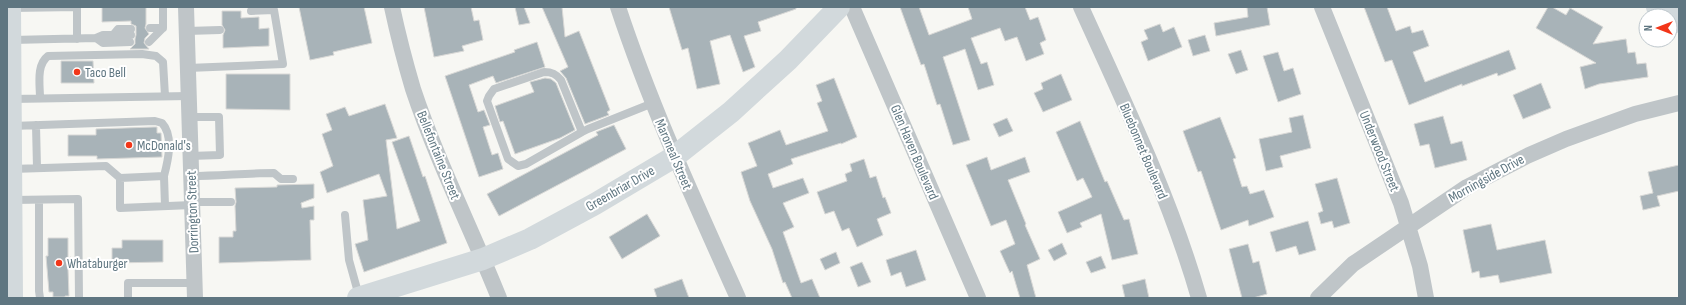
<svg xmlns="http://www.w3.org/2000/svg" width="1686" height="305" font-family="'Sofia Sans Condensed',sans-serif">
<rect width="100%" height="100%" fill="#f7f7f3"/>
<path fill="#a8b3b8" stroke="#d8d8d6" d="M102,7H146V24L145,28L149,34L145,38L144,43L149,49H130L135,44V39L136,35V26L131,24V21L102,22Z
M299,7H364L372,43L333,52L334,55L310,60Z
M424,7H471L474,21L479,20L483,40L462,46L464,51L434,57Z
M515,7H524L530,23L519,25Z
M542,7H562L565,37L579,31L610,110L607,112L609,115L585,124L566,78L560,71L568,67Z
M669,7H796V9L758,22L761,31L744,36L755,67L743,72L730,35L710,41L720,84L697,89L688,48L682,50Z
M900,7H919L929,35L972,19L968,7H1025L1030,20L1038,17L1046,40L1040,43L1044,54L1026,61L1017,37L1005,41L1000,28L971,38L981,64L987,62L994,85L978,90L965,49L943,57L970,140L953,145L940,104L937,105L924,64L921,65Z
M1247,7H1267L1270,25L1216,36L1214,23L1248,17Z
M1364,7H1387L1396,31L1410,26L1412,33L1423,30L1429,46L1413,52L1425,82L1509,50L1516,69L1498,76L1497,73L1462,86V84L1409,105L1392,60L1385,62Z
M1548,7H1552L1566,15L1570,8L1603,27L1593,44L1626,39L1628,53L1635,52L1637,64L1646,63L1648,77L1599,84L1585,89L1580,67L1596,63L1536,28Z
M222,11H241V18L259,17V29L269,28V46L223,48V35L225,30L222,25Z
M1160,24L1163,32L1174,27L1182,47L1148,61L1141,42L1148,39L1144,30Z
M1205,35L1210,51L1193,56L1188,40Z
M537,42L545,67L496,83L493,76L469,85L478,112L484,110L490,125L483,127L492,155L498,153L503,169L479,177L445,76L515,52L514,50Z
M1241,50L1248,70L1236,74L1228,54Z
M1278,52L1284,71L1293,68L1301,94L1278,102L1263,56Z
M61,61H93L94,83H61Z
M226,74H290V110L226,109Z
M1061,74L1072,100L1043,112L1034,93L1043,89L1041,83Z
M545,78L551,79L556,83L575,130L560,138L515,154L503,121L500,122L495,106L534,92L530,82Z
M834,78L857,137L841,144V143L791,159L793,164L768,174L773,188L803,178L809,193L783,203L794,227L783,232L801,283L812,279L820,298H792L785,282L783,283L772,249L750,201L741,172L757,166L748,143L780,130L786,145L828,131L817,103L822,101L816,85Z
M1541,83L1551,108L1523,119L1513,95Z
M385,104L397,138L386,140L397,229L420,221L392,142L409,136L423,177L425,176L447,243L364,272L355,244L368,240L363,200L387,196L379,174L327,193L320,172L333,166L322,134L332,130L326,114L345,107L349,116Z
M1303,115L1311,148L1280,156L1283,167L1266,171L1259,139L1292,132L1289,118Z
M1443,116L1451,144L1462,141L1467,160L1435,168L1429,144L1420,146L1414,124Z
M1220,117L1236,158L1233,159L1242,187L1247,186L1250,194L1264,190L1274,217L1249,226L1248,220L1221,230L1201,171L1198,172L1183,131Z
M1007,118L1013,131L999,137L993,124Z
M1080,121L1105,182L1107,181L1124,220L1129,219L1138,254L1112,260L1101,214L1080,223L1082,227L1067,233L1058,212L1092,197L1083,178L1077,181L1056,132Z
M614,125L626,149L499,216L487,194L598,135L596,132Z
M154,127H157V133H161L162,157L97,159V156H68V135H96V129Z
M987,157L991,170L1025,157L1030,172L1008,180L1026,224L1025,225L1040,259L1027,265L1036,298H1020L1012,271L1010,273L1000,251L1015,244L1006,220L991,226L966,165Z
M864,159L870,178L876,176L883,198L885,197L891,213L877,219L883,235L857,247L849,228L842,231L834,211L825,214L817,192L847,181L845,174L852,171L850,164Z
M1679,165V191L1657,196L1660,206L1643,210L1640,196L1653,193L1648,172Z
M1337,178L1350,223L1334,228L1332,221L1321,224L1318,213L1323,211L1315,184Z
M314,184V198L301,203L302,208L314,206V220H310L311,260L219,263V237H233V231H236L235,206L236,202L235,188L277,187V185Z
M647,214L660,236L622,259L609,237Z
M1308,221L1316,250L1299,255L1296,246L1276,252L1270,232Z
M1491,224L1497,250L1545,240L1552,273L1500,283L1498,275L1480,278L1479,271L1472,273L1463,230Z
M48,238H68V258L71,257V269H68L69,296H65V297H53V292H49L46,256H48Z
M122,240H163V262L112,263V248H122Z
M1062,243L1067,254L1054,261L1048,250Z
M1248,244L1253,263L1259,261L1267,294L1253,298H1242L1229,249Z
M916,250L926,280L906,287L901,272L891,276L886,260Z
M836,252L840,263L825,270L820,259Z
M1101,256L1106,268L1091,273L1086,262Z
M862,262L871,282L858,287L850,267Z
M682,279L689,298H657L654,289Z
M1145,279L1149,298H1125L1122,285Z"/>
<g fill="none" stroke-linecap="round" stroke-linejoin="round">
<path stroke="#bfc5c8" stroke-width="8" d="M11,8L77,7V39
M150,28H163
M187,31L220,30
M113,35L118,29H131
M96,38L103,43L130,42
M12,40L96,38L103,35H131
M149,42L163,28V7
M188,68L283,64L274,10L251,11
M40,98C40,85 36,65 48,56L142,54L156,56L163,62L165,96
M12,99L189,96
M189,117H219L220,155L190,156
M36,125L37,168
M12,126L155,121L162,123C174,136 168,161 164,176
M582,132L561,80C556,74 552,72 544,72L494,89L489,96L487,101L508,159L518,166L526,164L582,132L588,129L653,103
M12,169L106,166L120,178
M191,176C219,176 246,173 274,173L281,179H293
M13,200L78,199L79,298
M39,200V291L40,298
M192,202H231
M165,206L164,176L120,178V208L192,205
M345,215L349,260L359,296
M128,298V283H194"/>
<path stroke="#bfc5c8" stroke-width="16" d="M186,7L195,298
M392,7C398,35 405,62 413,89C437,161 471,228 499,298
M618,7C651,107 695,202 738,298
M852,7L978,298
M1081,7C1124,102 1170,197 1199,298
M1322,7L1401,203L1420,266L1426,298
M1318,298L1353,264L1467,187L1527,156L1566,139L1635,114L1679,103"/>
<path stroke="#d2d9dc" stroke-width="22" d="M358,298L483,259L530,239L595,204L674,157L731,112L788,60L839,7"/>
<path stroke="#d2d9dc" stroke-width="22" d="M10,7L12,298
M1657,7L1679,22"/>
</g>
<g fill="#f23619" stroke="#fff" stroke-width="1.5">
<circle cx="77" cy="72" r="4"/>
<circle cx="129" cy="145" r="4"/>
<circle cx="59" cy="263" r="4"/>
</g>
<g text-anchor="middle" stroke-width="4" stroke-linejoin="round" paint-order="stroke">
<g font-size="14" fill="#5f7681" stroke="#fff" text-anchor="start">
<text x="85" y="77">Taco Bell</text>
<text x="137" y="150">McDonald's</text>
<text x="67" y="268">Whataburger</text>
</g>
<g font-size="14" fill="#5f7681" stroke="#fff">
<text transform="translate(1144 151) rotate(67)" y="5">Bluebonnet Boulevard</text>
<text transform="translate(1380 151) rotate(68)" y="5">Underwood Street</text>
<text transform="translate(915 152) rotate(67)" y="5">Glen Haven Boulevard</text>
<text transform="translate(674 154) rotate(67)" y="5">Maroneal Street</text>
<text transform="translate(439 155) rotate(68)" y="5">Bellefontaine Street</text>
<text transform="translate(1486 178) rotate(-29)" y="5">Morningside Drive</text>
<text transform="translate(620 188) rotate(-30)" y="5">Greenbriar Drive</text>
<text transform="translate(192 212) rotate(-92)" y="5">Dorrington Street</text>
</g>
</g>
<rect width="1686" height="305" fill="none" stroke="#5f7681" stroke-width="16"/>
<g transform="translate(1658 28) rotate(270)"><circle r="19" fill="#ffffff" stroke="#bfc8cd"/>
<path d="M0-3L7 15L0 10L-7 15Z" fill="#f23619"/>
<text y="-6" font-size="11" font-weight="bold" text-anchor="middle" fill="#5f7681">N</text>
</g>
</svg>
